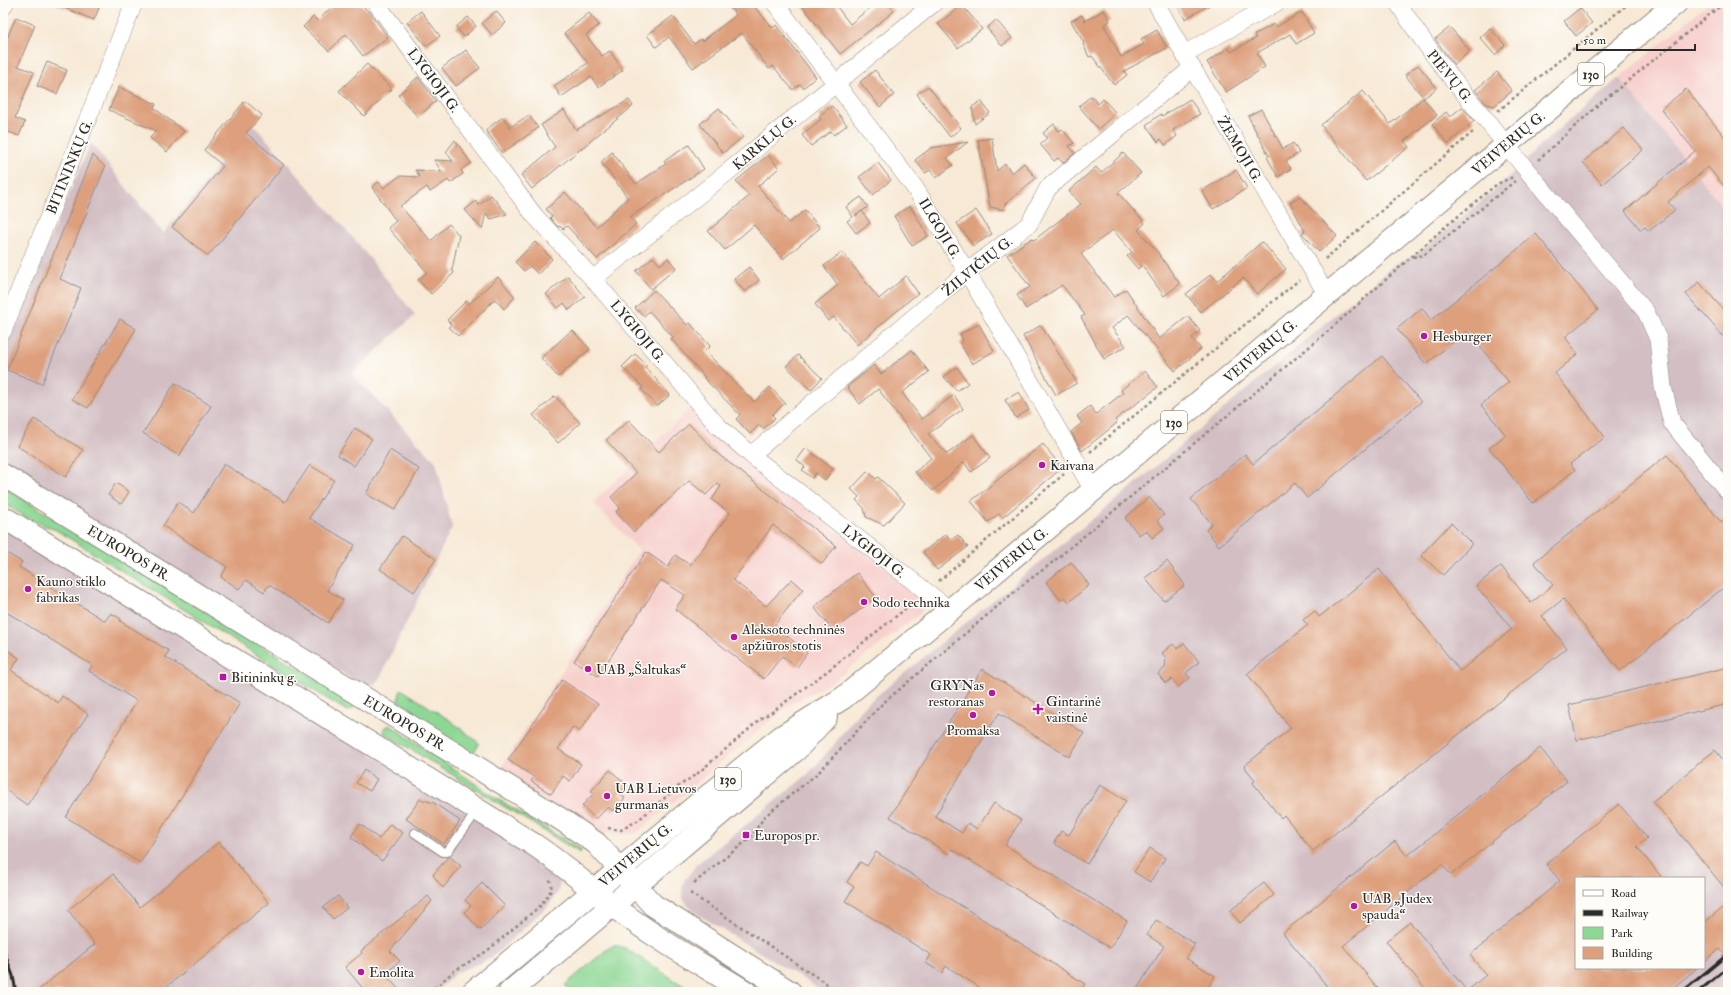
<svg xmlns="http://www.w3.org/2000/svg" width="1731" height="995" font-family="'IM FELL Double Pica',serif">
<rect width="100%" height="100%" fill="#fdfcf7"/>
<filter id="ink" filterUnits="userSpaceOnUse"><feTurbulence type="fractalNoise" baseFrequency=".025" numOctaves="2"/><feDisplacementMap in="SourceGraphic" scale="8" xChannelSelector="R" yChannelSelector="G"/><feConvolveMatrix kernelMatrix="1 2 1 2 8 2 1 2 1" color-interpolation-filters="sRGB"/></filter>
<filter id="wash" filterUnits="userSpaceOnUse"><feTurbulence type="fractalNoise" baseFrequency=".012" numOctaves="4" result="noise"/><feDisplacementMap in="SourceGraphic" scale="16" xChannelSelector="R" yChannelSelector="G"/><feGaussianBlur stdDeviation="0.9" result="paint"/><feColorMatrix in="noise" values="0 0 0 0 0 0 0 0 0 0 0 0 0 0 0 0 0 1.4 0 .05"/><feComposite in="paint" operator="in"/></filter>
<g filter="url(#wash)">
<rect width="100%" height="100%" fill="#f7e9d5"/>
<path fill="#f7d0cd" d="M1709,3H1728V213L1619,78Z
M691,408L753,468L917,592L922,601V612L832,682L789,705L637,833L616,836L596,832L499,771L639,550L593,503Z"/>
<path fill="#d2bec3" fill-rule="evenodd" d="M1619,78L1728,213V992H824L699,915L688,906L683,898L682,890L684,881L697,864L807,775L832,747L863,707L1133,486L1393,266L1420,252L1498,187L1555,132ZM1576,878H1704V968H1576Z
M253,124L355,240L415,315L352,374L436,462L452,527L381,676L375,684L365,687L3,466V349L91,143L163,234Z
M3,525L549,864L557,873L560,882L558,892L549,905L491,958L456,973L435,992H3Z"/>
<path fill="#8dd794" stroke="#5c8160" d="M3,487L353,702L354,708L347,711L56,530L25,517L3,503Z
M401,689L451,721L479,743L473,754L403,712L398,701Z
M390,725L493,796L581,850L580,853L384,733V728Z
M572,919L577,924L496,992H486Z
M614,945L625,948L693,992H571L565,985L606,950Z"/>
<g id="blocks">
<path fill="#dd9f7c" d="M53,3H101L94,20Z
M335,3H360L371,14L388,37L363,56L346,34L329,51L303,27L313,17L318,21Z
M727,3H751L773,28L776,25L816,77L803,88L800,84L793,90L773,66L769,69L742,33L693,68L669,37L656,47L647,35L673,16L694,44L701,39L703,41L736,15Z
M800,3H834L850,24L876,3H888L894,11L840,54Z
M1176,3H1213L1185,19Z
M962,5L982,29L958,48L938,24Z
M1580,8L1592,23L1576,36L1564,21Z
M1104,10L1110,21L1104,25L1121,57L1144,44L1141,39L1157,30L1167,48L1124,71L1127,75L1114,85L1092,56L1089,57L1083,44L1084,43L1071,21L1082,15L1085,21Z
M421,11L440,36L426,46L407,22Z
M496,11L506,23L492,35L482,23Z
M1302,12L1314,33L1296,44L1290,34L1257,53L1265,67L1226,92L1207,62L1229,48L1231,52L1256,38L1254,35L1274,24L1276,27Z
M589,13L599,25L586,35L602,56L610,51L623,70L598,87L591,77L561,97L554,86L588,63L564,33Z
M16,17L35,25L18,66L34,72L15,118L25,122L19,136L9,132L3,146V48Z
M468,17L476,26L464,37L456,27Z
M996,20L1012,38L1002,46L987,28Z
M1450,27L1470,51L1454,65L1435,39Z
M1490,28L1505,45L1495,55L1480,38Z
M466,50L480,68L456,86L442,68Z
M47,62L67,70L57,94L37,86Z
M367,64L392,89L364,116L339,91Z
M1418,65L1437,88L1424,98L1405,75Z
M875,70L894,95L880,107L860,82Z
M1497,72L1512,91L1494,106L1486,104L1475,90Z
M418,77L436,101L418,117L398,95Z
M928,86L961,128L950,137L917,94Z
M119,87L156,104L154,108L184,131L167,152L150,138L156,131L109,110Z
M1686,89L1728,141V191L1708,167L1668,202L1675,210L1649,231L1645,227L1641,230L1625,211L1695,151L1661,109Z
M1363,91L1390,124L1423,98L1437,115L1404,141L1409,147L1366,181L1321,125Z
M1091,96L1098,104L1103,99L1116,113L1098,129L1079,106Z
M1190,99L1200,114L1173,130L1177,136L1165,145L1161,139L1158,142L1146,125L1161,114L1162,116Z
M629,100L633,106L532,189L521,175L555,147L541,125L564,110L576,130Z
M245,101L262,115L246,133L284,165L208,256L172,227L223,166L204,150Z
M981,101L990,113L975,124L972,107Z
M832,106L847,125L834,135L831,131L811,146L802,135L821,119L819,116Z
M1462,107L1474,121L1448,144L1432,124L1446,112L1450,117Z
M719,108L743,137L723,153L700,124Z
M1261,109L1283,149L1293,143L1299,153L1286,161L1291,169L1278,177L1267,157L1269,156L1248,116Z
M529,115L538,128L502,153L486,131L488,128L503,117L510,127Z
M1054,124L1059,131L1062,129L1074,143L1069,146L1075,153L1063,163L1058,158L1054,161L1040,144L1047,138L1043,133Z
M1624,128L1643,150L1602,184L1583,162Z
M992,138L997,171L1005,164L1012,173L1024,163L1036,178L1005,204L1004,210L990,207L978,140Z
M455,140L471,163L461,170L463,174L450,183L448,180L430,192L427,187L400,206L431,241L449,224L459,235L452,270L454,273L431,294L418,280L427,272L388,228L396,221L372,187L379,182L384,188L400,176L420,177L415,170L442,172L434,160L453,161L446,152Z
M968,142L947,158L953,165L936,178L930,170L925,173L915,160L931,148Z
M689,145L704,169L630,217L636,224L597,259L567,226L563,229L560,226L558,227L550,218L552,216L546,209L565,192L596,227L628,198L601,162L612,152L636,184L666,164L664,161Z
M1123,153L1141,173L1118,193L1145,223L1138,230L1156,250L1180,284L1164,296L1142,265L1138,269L1127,256L1132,252L1113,230L1081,254L1114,297L1126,289L1159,339L1188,316L1200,331L1192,338L1201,349L1175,371L1128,315L1112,328L1126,346L1104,359L1081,317L1085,315L1062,285L1026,309L1017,295L1030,287L1007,255L1032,238L1034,240L1081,204L1069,191L1096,167L1101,173Z
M93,155L105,167L60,279L81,288L42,384L7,370Z
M768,155L779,168L758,186L789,223L805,210L820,228L783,259L754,225L725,250L708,231L749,196L736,181Z
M878,163L891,180L873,195L859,177Z
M1236,170L1247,188L1213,209L1202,191Z
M491,195L507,214L491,219L486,213L482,229L465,210L476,201L479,205Z
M861,197L868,207L855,216L862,211L870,223L856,233L847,221L853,217L846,207Z
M1300,197L1337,236L1319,252L1302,233L1305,231L1290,203Z
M910,206L928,236L912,246L894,216Z
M976,210L992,234L973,246L957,223Z
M1536,234L1598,310L1565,337L1578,354L1555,373L1605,437L1570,464L1575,470L1533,503L1489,448L1506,435L1481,405L1509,382L1467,331L1426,364L1397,329L1422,308L1431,320Z
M535,242L552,259L538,274L530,266L524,271L515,262Z
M1262,242L1286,269L1257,294L1243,278L1201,312L1186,294L1211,274L1217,281Z
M842,252L879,299L906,276L918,293L857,345L834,317L828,321L815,304L838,285L824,266Z
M653,257L660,265L668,258L676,268L651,289L636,271Z
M749,267L759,280L745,292L734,279Z
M568,276L585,297L569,310L564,303L558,308L546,294Z
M498,277L515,297L504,309L495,299L458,336L449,327L451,324L447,320L466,301L469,304Z
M1699,282L1728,315V342L1686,294Z
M654,290L687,325L690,323L710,346L705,351L754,402L770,387L785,403L772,415L775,418L763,429L759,425L750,434L736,419L740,415L704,378L705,377L671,339L673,337L649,311L644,316L635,308Z
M120,319L136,329L88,408L72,399Z
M979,324L994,351L972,364L960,343L963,341L960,334Z
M1041,325L1077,383L1056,395L1023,336Z
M572,330L590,349L558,377L541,358Z
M912,350L929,372L902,393L922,419L954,395L963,409L928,434L947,454L973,435L990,458L971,472L964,462L933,491L915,472L931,458L878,389L860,404L847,387L874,365L881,374Z
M635,354L647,365L645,367L670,395L657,406L641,389L643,387L622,367Z
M798,355L822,378L811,390L786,366Z
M1382,356L1421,402L1307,498L1295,483L1219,546L1206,530L1212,524L1191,499L1245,454L1253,464Z
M957,367L968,383L957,391L944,377Z
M1145,371L1158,387L1115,420L1117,423L1082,451L1071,432L1082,423L1077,416L1090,406L1096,414L1123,393L1121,390Z
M175,383L211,406L179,456L143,433Z
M1019,392L1029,410L1016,418L1005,400Z
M555,396L580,423L558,443L533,415Z
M34,419L83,450L66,477L17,446Z
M629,420L659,452L689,424L718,454L836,546L822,564L773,525L733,580L766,606L792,579L803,589L772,628L775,631L778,628L807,653L797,667L782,656L764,679L675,609L685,595L661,580L598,676L574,661L646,552L668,567L675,555L690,565L730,513L712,500L721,486L718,483L706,495L689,481L634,532L616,512L620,508L611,497L636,473L606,440Z
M355,428L372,439L354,466L338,455Z
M1043,444L1062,468L1002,518L999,514L988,522L971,501Z
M806,448L833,469L825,480L816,473L812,478L802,470L805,467L797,460Z
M390,450L419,469L395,510L366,494Z
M1667,455L1721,522L1728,516V584L1620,671L1563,599L1542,616L1567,648L1313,851L1284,815L1281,818L1253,783L1255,780L1244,766L1291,728L1247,674L1308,625L1303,620L1315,611L1319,617L1379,569L1460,671L1512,629L1476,586L1501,566L1531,603L1553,585L1534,562Z
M224,464L285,502L310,465L334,480L309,518L355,545L327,590L343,600L328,623L269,585L264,592L246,580L239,589L221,577L227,567L163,526L178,502L194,513Z
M868,471L876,479L878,477L905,503L884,525L866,517L864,508L856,500L859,497L851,489Z
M116,483L129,492L121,504L108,495Z
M1149,497L1164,515L1157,520L1164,528L1152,538L1146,530L1139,535L1125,518Z
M1451,523L1472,544L1443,575L1421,555Z
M946,534L951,540L958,535L968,547L937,570L923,552Z
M402,536L436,559L414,592L380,569Z
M3,551L22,562L19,567L105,621L111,613L121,619L120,621L169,651L165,657L240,703L140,863L66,817L137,701L89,671L92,665L3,610Z
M1167,561L1185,585L1164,601L1145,578Z
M1071,562L1089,585L1069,602L1065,597L1061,600L1046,582Z
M857,573L876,597L833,631L814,607Z
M1184,643L1199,662L1186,673L1190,678L1178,687L1172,679L1165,683L1158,674L1165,668L1166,658L1162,653L1173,644L1177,649Z
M3,647L19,658L11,670L58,703L62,696L88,714L27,805L3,788Z
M1725,668L1728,679V704L1577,740L1569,705Z
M982,669L1084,733L1069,757L999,713L935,816L962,833L968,823L977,829L994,803L1021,820L1005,845L1127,921L1110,948L952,849L949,854L890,817Z
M562,680L598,704L579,732L573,727L558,749L581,764L570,781L563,776L551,794L531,781L534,777L508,760Z
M1540,748L1567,781L1451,875L1442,864L1343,946L1381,992H1332L1283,933L1395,841L1407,856Z
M1715,750L1728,766V892L1653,801Z
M364,770L377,779L370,791L356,783Z
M610,770L627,785L619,794L625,798L613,811L608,807L596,819L582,806L594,793L591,791Z
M1100,785L1126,801L1087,864L1054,843L1061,831L1069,835Z
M420,799L434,803L460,821L444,844L406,819Z
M1619,804L1647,838L1637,847L1662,878H1576V968H1697L1668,992H1428L1386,941L1410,922L1467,991L1486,975L1470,955L1560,881L1546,864Z
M360,824L379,839L390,824L403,833L382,861L351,837Z
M219,842L269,903L160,992H36L95,944L68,910L113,874L140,907Z
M1150,848L1165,858L1150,882L1134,872Z
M876,852L1085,984L1080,992H987L946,966L942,973L926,963L931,955L845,901L854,887L847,882L860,862L867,866Z
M448,857H450L461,866L443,888L433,875Z
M482,883L505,906L480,930L464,912L471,906L465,900Z
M1264,883L1274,895L1240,923L1230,911Z
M338,896L347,908L333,919L323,907Z
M428,896L432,901L390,951L400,961L385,974L401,992H366L345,967L362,953L361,951Z
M1728,903V958L1720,949L1704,962V923Z
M1156,920L1195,944L1186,958L1215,976L1205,992H1135L1164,946L1147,935Z"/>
</g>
</g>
<g filter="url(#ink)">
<use href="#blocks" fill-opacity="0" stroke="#918a80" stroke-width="1"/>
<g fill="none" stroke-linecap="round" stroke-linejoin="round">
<defs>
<path id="lane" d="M415,833L443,852H447L470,821L476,810"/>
<path id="street" d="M376,3L534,215L593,279L717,425L751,455L950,610
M775,3L915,188L967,272L1093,490
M1156,3L1184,54L1327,295
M1398,3C1424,45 1455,83 1487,121C1538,186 1593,248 1646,312L1658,339L1663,387L1672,423L1728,492
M3,7L5,3
M1184,54L1276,3
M593,279L724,175L934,3
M3,331L134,3
M751,455L967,272L1029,224L1048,188L1192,68"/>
<path id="primary" d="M3,475L559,818L596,843L653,905L790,992
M3,517L533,844C562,863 586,885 613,906C655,938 701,964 746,992
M473,992L698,804L781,737L843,698L950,610L1676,3
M510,992L797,749L826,717"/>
</defs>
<use href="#lane" stroke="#918a80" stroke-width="10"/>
<use href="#street" stroke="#918a80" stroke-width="18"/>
<use href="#primary" stroke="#918a80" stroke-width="24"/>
<path stroke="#918a80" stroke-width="2.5" stroke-dasharray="3 3" stroke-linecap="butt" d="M1498,111L1629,3
M1538,160L1598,105L1724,3
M1413,257L1424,255L1515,181
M1325,259L1474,131
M1090,452L1299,280
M939,581L1064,474
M608,828L621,830L637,821L679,786L698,773L763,717L772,712L830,669L914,602
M694,883L750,838L765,816L818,773L882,704L1025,583L1048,566L1327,332L1445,227L1497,184L1513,177
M690,893L839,992
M430,992L454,971L487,951L540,906L552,889L550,880"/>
<use href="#lane" stroke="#fff" stroke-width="8"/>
<use href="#street" stroke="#fff" stroke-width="17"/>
<use href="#primary" stroke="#fff" stroke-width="22"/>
<path stroke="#2b2b2b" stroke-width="3" d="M3,948L13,976L16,992
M1682,992L1728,954
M1698,992L1728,967"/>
</g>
</g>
<g fill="#b5179e" stroke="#fdfcf7" stroke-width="1.5">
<circle cx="1424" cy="336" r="4"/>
<circle cx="1042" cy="465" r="4"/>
<circle cx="28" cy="589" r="4"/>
<circle cx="864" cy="602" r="4"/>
<circle cx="734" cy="637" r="4"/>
<circle cx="588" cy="669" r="4"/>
<rect x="219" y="673" width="8" height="8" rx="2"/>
<circle cx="992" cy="693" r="4"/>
<path d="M1036 703h4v4h4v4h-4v4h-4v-4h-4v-4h4z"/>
<circle cx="973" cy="715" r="4"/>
<circle cx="607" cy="796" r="4"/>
<rect x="742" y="831" width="8" height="8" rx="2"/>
<circle cx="1354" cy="906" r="4"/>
<circle cx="361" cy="972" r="4"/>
</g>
<g text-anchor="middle" stroke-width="3" stroke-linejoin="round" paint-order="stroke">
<g fill="#fdfcf7" stroke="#6a6a68" stroke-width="1">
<rect x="1578" y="63" width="26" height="22" rx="3"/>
<rect x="1161" y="411" width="26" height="22" rx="3"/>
<rect x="715" y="768" width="26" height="22" rx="3"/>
</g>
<g font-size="13" font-weight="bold" fill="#2b2b2b">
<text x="1591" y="79">130</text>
<text x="1174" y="427">130</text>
<text x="728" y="784">130</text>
</g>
<g font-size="14" fill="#2b2b2b" stroke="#fdfcf7">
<text transform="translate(1450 76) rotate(51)" y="5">PIEVŲ G.</text>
<text transform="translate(434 80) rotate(53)" y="5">LYGIOJI G.</text>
<text transform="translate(764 142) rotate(-40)" y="5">KARKLŲ G.</text>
<text transform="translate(1508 143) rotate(-40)" y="5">VEIVERIŲ G.</text>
<text transform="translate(1240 149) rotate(59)" y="5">ŽEMOJI G.</text>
<text transform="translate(69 167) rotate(-68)" y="5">BITININKŲ G.</text>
<text transform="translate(940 228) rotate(59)" y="5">ILGOJI G.</text>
<text transform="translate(977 266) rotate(-39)" y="5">ŽILVIČIŲ G.</text>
<text transform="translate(638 331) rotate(50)" y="5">LYGIOJI G.</text>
<text transform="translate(1260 351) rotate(-40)" y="5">VEIVERIŲ G.</text>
<text transform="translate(874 551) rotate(38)" y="5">LYGIOJI G.</text>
<text transform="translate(129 553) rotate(31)" y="5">EUROPOS PR.</text>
<text transform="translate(1011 559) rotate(-40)" y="5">VEIVERIŲ G.</text>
<text transform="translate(405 723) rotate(31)" y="5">EUROPOS PR.</text>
<text transform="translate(635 855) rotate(-40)" y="5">VEIVERIŲ G.</text>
</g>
<g font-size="14" fill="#2b2b2b" stroke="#fdfcf7" text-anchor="start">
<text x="1432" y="341">Hesburger</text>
<text x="1050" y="470">Kaivana</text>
<text x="36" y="586">Kauno stiklo<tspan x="36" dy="16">fabrikas</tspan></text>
<text x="872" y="607">Sodo technika</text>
<text x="742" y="634">Aleksoto techninės<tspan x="742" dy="16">apžiūros stotis</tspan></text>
<text x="596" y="674">UAB „Šaltukas“</text>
<text x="231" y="682">Bitininkų g.</text>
<text x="984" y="690" text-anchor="end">GRYNas<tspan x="984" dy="16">restoranas</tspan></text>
<text x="1046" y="706">Gintarinė<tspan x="1046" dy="16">vaistinė</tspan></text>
<text x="973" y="735" text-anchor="middle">Promaksa</text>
<text x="615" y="793">UAB Lietuvos<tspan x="615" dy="16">gurmanas</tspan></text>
<text x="754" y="840">Europos pr.</text>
<text x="1362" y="903">UAB „Judex<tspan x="1362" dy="16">spauda“</tspan></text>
<text x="369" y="977">Emolita</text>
</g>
</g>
<rect width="1731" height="995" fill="none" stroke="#fdfcf7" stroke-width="16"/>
<rect x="1575" y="877" width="130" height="92" fill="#fdfcf7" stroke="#a9a8a5"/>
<rect x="1583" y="890" width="20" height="6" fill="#ffffff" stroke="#a9a8a5"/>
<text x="1611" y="897" font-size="12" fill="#2b2b2b">Road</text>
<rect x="1583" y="910" width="20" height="6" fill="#2b2b2b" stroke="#a9a8a5"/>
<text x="1611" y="917" font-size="12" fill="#2b2b2b">Railway</text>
<rect x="1583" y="927" width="20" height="12" fill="#8dd794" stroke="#a9a8a5"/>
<text x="1611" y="937" font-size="12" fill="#2b2b2b">Park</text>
<rect x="1583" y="947" width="20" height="12" fill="#dd9f7c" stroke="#a9a8a5"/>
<text x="1611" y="957" font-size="12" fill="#2b2b2b">Building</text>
<path d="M1577 44v6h118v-6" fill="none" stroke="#2b2b2b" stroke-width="2"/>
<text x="1583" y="44" font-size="12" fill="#2b2b2b" stroke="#fdfcf7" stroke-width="3" paint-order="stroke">50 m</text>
</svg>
